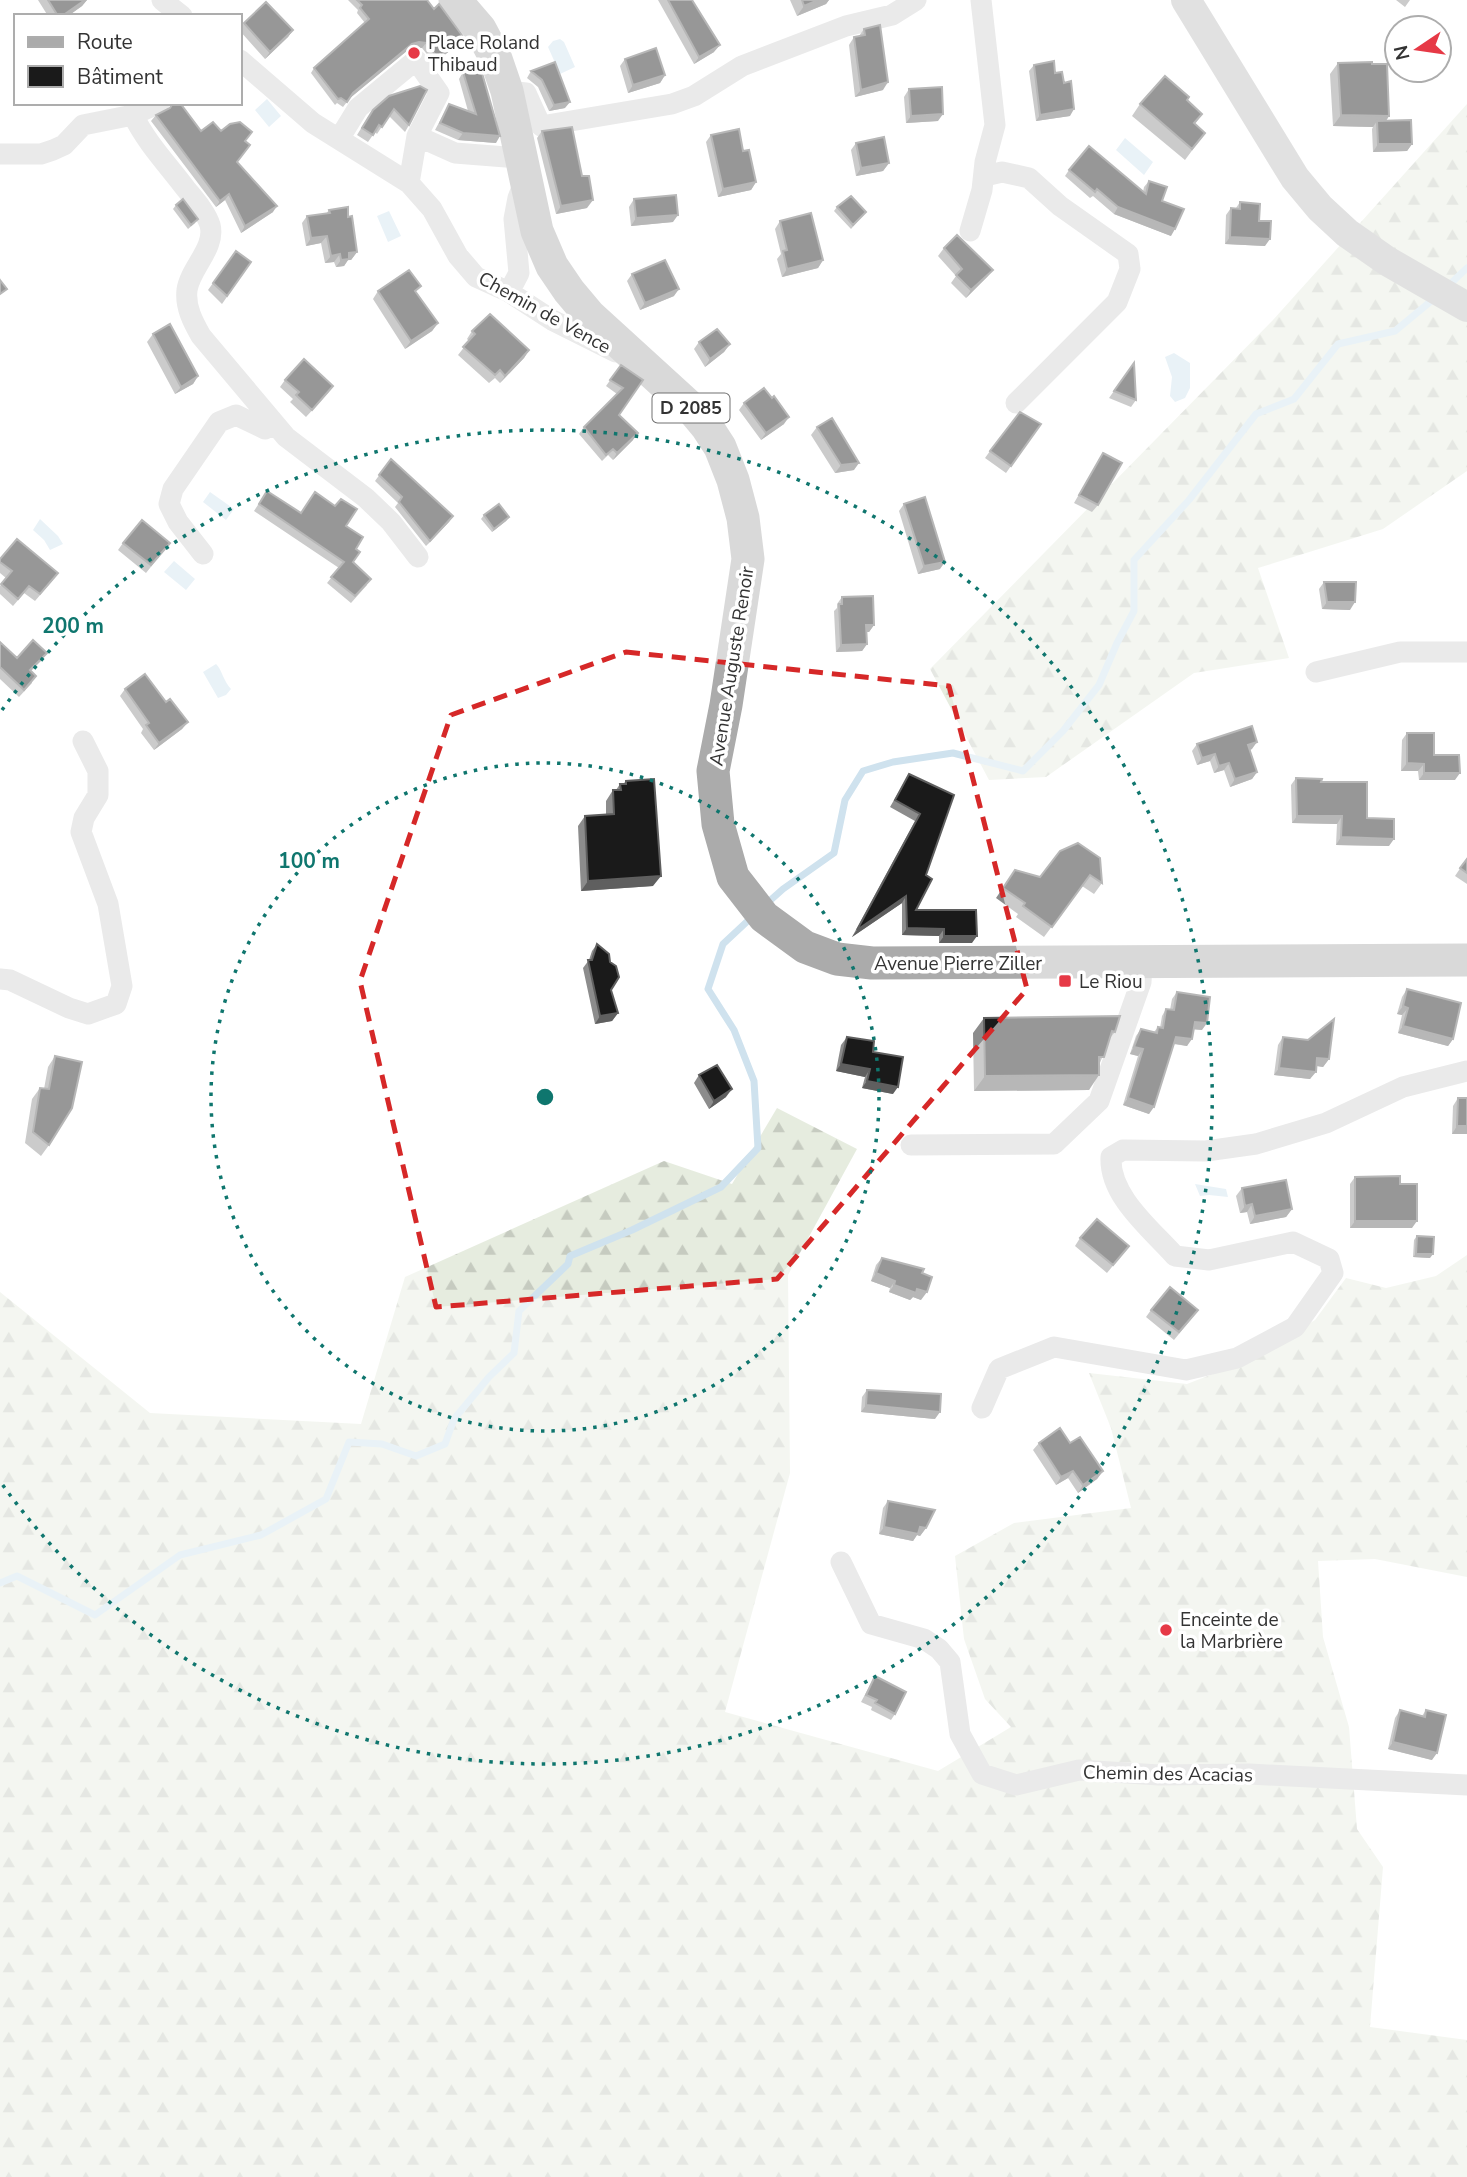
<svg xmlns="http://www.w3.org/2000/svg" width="1467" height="2177" font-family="'Nunito Sans',sans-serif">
<defs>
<pattern id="forest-firs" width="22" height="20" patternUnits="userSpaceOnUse" patternTransform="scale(1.75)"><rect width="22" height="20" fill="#e6ecdf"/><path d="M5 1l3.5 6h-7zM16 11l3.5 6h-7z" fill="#c6cbc0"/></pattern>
</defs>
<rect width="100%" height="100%" fill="#fff"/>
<path fill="url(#forest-firs)" d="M1467,104V471L1383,529L1258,568L1289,658L1194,673L1046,777L989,780L930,669L1273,320Z
M777,1108L857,1149L788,1275L790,1473L725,1712L938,1771L1011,1727L985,1699L964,1639L955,1556L1014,1523L1131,1508L1111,1428L1089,1373L1187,1384L1254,1358L1315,1320L1346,1278L1386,1288L1436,1276L1467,1255V1577L1375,1559L1318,1561L1323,1637L1349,1727L1357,1829L1383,1867L1370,2027L1467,2040V2177H0V1292L150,1413L361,1424L405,1277L664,1161L732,1184Z"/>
<path fill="#cfe2ee" d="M560,39L564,42L575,67L560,74L548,47L553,41Z
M267,99L281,116L269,127L255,110Z
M1125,138L1153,162L1144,175L1116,150Z
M389,211L401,236L388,242L377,216Z
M1174,353L1190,363V388L1185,398L1175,402L1170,396L1172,377L1165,357Z
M210,492L234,509L226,520L203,502Z
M40,519L58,536L63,544L50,550L44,540L33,530Z
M174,561L195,579L186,590L164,572Z
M216,664C221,668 224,682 231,689L226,695L218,698L203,672Z
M1195,1184L1226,1189L1228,1197L1209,1195L1200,1196Z"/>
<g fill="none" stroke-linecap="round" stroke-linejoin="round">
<path stroke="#cfe2ee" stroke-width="7" d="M1448,286L1467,268
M764,906L783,889L834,853L845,800L863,771L893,762L953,753L1023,771L1063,731L1099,685L1117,643L1134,611V560L1189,500L1256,414L1294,399L1338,344L1395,331L1436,297
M0,1583L17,1576L95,1615L180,1555L261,1535L326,1499L349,1442L382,1444L416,1456L445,1444L454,1419L489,1377L514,1353L519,1311L568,1264L570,1256L632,1230L721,1187L758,1148L754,1081L734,1030L708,989L723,944L753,916"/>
<path stroke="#d0d0d0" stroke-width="21" d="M162,0L182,16
M240,60L313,123L409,183L432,209L458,256L476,277L509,292L552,320L616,352
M507,91L526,93L541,126L672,104L694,96L742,66L846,26L892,15L916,0
M133,115C146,142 168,165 186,189C194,199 206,212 210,225C216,248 190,268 187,290C185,307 193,322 201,336L286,437L366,498L391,522L418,557
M339,139L358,108L416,60L439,93L417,136
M0,154H41L53,150L64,145L83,125L133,115L159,103
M985,176L1002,172L1029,178L1060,206L1128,254L1130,269L1117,302L1016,403
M409,183L417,136L455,153L506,157L521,155
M970,231L982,190L985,162L995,125L981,0
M509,292L519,273L514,219L518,198L524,183
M203,554L178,522L169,504L173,489L219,422L236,415L265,429L274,424
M1316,672L1400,652H1467
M0,979L10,980L69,1008L88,1014L116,1004L122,986L108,904L81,832L84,818L98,795V771L83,741
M911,1145L1054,1144L1099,1101L1141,982L1142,964
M982,1408L999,1369L1054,1347L1186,1370L1237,1358L1295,1327L1333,1273L1329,1259L1293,1242L1209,1260L1175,1256C1151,1229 1109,1196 1111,1157L1123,1150L1206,1151L1256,1144L1326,1123L1403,1087L1467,1071
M841,1562L871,1624L924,1639L939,1649L950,1662L960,1734L982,1774L1016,1785L1079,1770L1159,1775L1249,1774L1467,1785"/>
<path stroke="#bdbdbd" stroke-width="30" d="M1186,0L1295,178L1320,208L1347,233L1387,261L1467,307"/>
<path stroke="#ababab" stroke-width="33" d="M455,0L480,29L496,59L507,91L537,231L552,266L569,291L590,316L692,409L707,427L720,447L733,480L743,518L748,559L726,705L713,771L718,824L733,877L764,917L805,947L837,959L872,963L1467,960"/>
</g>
<path fill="#8c8c8c" d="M38,0H87L82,6L68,16H48Z
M348,0H427L460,43L434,63L422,48L415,47L408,50L350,98L343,107L337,103L335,105L311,73L314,68L365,23L357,13L358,10Z
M658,0H692L714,52L694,64Z
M790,0H829L826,4L797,16Z
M1396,0H1410L1405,7Z
M244,23L293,30L288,37L265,59L240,31V29Z
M864,29L883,90L855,97L849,45L854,37L859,36Z
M625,59L665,75L660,83L628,93L620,66Z
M555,62L565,108L549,111L538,87L527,78L531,71Z
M1338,63L1389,116L1386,121L1412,144L1407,151L1373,152L1372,129L1373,127L1333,126L1330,74Z
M1034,65L1070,116L1036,121L1029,71Z
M463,72L496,143L458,140L435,130L449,104L468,111L459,79Z
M909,89L938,121L906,123L904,97Z
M389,96L409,125L405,132L389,116L377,134L375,132L368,142L357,135L368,117Z
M1187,100L1202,114L1195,124L1205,133L1185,160L1132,116L1140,104Z
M156,115L201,131H221L246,141L237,162L273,212L241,233L225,200L216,207L151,121Z
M542,131L582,176L587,208L556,214L537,138Z
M711,135L743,151L756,182L751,190L718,197L706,142Z
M856,143L889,163L883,171L856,176L851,150Z
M1069,170L1143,192L1144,187L1149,181L1162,201L1171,236L1114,214L1093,196L1090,198L1065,176Z
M634,199L673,222L631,226L629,207Z
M1240,202L1259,221L1265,246L1225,244L1226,215L1231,208H1236Z
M176,205L195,223L188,229L173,209Z
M837,207L866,212L851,229L834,211Z
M329,210L348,217L357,252L351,260H348L344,266L336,267L334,262L325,263L321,243L306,246L302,223L307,216L326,214Z
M780,221L823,260L818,268L782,277L777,259L781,254L775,229Z
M944,248L993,270L987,277L966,298L951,283L956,276L938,256Z
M236,251L251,262L222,304L208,290Z
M632,274L674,296L640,310L627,281Z
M378,291L417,293L438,323L432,331L405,349L373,299Z
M472,331L529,350L524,358L500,383L495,378L489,383L458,355L469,341L467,339Z
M153,334L198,376L193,384L175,394L147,342Z
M699,342L730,344L724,352L705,367L694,349Z
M1134,363L1136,400L1131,407L1109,398Z
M621,365L643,380L619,415L633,440L613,460L608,455L602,461L579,434L584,427L617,394L606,386Z
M285,380L333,386L328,393L306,417L290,402L293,399L280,387Z
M744,403L784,424L761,440L739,410Z
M1041,424L1006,473L985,458L990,451Z
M817,427L854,470L835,473L811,435Z
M1103,453L1098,505L1092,512L1074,503Z
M391,459L453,516L426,546L395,507L398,503L375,481Z
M267,491L301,513L346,526L356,549L353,562L367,585L351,603L327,583L339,568L254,511Z
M904,504L940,569L918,574L899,511Z
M484,515L509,517L506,521L492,532L481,519Z
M123,543H170L146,573L118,550Z
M0,559L53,580L35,601L24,593L13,606L0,594V586L6,578L0,573Z
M1324,582L1350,610L1322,609L1319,589Z
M842,597L874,625L869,632H866L867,644L862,651L836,652L834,611L837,608V604Z
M0,642L17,658L42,660L31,671L32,683L19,697L0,679Z
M125,689L166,702L188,722L182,729L154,750L141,733L143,729L120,696Z
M1407,733L1434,755L1455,780H1419L1418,771H1401L1402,740Z
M1197,744L1252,749L1250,750L1257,772L1252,779L1230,787L1224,770L1214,773L1210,761L1197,765L1192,751Z
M909,774L954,795L926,875L916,910L972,943H939V936L902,935V903L852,937L915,821L890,807Z
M1296,778L1321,782L1367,818L1389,846L1336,845L1337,824L1292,823L1291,785Z
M626,781L653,886L581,891L578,826L585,816L606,815V801L613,790H616L620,784H623Z
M1060,851L1102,883L1094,894L1082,886L1044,937L1016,917L1018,914L996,898L1015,870L1040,877Z
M1467,858V884L1455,876Z
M597,944L618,1013L612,1021L595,1024L583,968L589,960L592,951Z
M1407,989L1453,1039L1448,1046L1398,1033L1402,1015L1397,1014L1402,997Z
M1177,992L1202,1030L1194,1029L1187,1046L1173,1044L1149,1114L1123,1105L1138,1056L1130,1054L1136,1036L1141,1029L1154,1032L1158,1027L1160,1028L1162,1016L1166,1009L1170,1010L1172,999Z
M984,1018L1115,1032L1110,1038L1089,1090L974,1091L973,1033Z
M847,1037L873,1052L893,1094L862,1088L865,1077L836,1071L841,1045Z
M1283,1037L1329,1059L1323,1067L1316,1066L1310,1079L1274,1075L1278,1045Z
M55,1056L49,1145L41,1156L25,1143L32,1099L40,1088L44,1089L48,1067Z
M699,1075L726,1097L709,1109L694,1083Z
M1458,1098H1467V1134H1452L1453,1106Z
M1355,1177L1400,1184L1412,1228H1350V1184Z
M1242,1188L1292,1209L1286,1217L1250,1224L1247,1212L1240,1213L1236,1196Z
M1417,1236L1430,1258L1413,1257L1414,1240Z
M1080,1238L1129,1246L1107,1273L1075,1246Z
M882,1258L922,1273L921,1300L913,1297L910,1300L889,1292L890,1288L871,1281L876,1265Z
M1151,1310L1192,1318L1174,1340L1146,1317Z
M867,1390L935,1419L861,1412L862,1397Z
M1039,1443H1070L1103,1471L1097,1479L1078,1493L1068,1478L1056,1485L1033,1450Z
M888,1501L926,1528L920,1536L917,1535L913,1541L879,1534L883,1508Z
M875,1676L895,1714L891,1720L871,1710L872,1707L861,1702Z
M1400,1710L1422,1716L1426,1710L1432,1760L1388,1749L1395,1718Z"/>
<path fill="#5f5f5f" d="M85,0H87L82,6L68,16H62Z
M818,0H829L826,4L797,16L804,6Z
M293,30L288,37L265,59L270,52Z
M464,38L460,43L434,63L438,58Z
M419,42L426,43L422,48L415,47L408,50L350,98L353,93L412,44Z
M720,45L714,52L694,64L699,57Z
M665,75L660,83L628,93L633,85Z
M888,82L883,90L855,97L861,90Z
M570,102L565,108L549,111L554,105Z
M1074,109L1070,116L1036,121L1040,115Z
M943,114L938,121L906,123L911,116Z
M1341,115L1389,116L1381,128L1377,121L1373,127L1333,126Z
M463,133L500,136L496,143L458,140Z
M1378,144H1412L1407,151L1373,152Z
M889,163L883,171L856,176L861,168Z
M756,182L751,190L718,197L723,189Z
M229,194L225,200L216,207L220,201Z
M593,200L587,208L556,214L561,206Z
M277,206L273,212L241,233L245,226Z
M1118,207L1175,229L1171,236L1114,214Z
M678,215L673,222L631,226L636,218Z
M327,236L321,243L306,246L311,238Z
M1230,237L1270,239L1265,246L1225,244Z
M357,252L351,260H348L344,266L336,267L341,260L349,253Z
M340,254L334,262L325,263L331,256Z
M823,260L818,268L782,277L787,269Z
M993,270L987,277L966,298L971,290Z
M679,289L674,296L640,310L645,303Z
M438,323L432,331L405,349L411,341Z
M730,344L724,352L705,367L710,359Z
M529,350L524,358L500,383L505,376Z
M198,376L193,384L175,394L181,387Z
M789,417L784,424L761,440L766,433Z
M638,433L633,440L613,460L617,453Z
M859,463L854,470L835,473L841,465Z
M453,516L449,522L426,546L430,541Z
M509,517L506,521L492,532L494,529Z
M945,562L940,569L918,574L924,566Z
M1327,602H1355L1350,610L1322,609Z
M866,625H874L869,632H861Z
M867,644L862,651L836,652L841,645Z
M188,722L182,729L154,750L159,743Z
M1257,742L1252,749L1243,752L1248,745Z
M1215,754L1210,761L1197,765L1202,758Z
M1229,763L1224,770L1214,773L1219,766Z
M1407,763L1424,764L1418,771H1401Z
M1257,772L1252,779L1230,787L1235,779Z
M1424,773H1460L1455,780H1419Z
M1297,816H1342L1337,824L1292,823Z
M1341,837L1394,839L1389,846L1336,845Z
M661,876L653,886L581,891L588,881Z
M906,896L902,903L852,937L857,930Z
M907,928L944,929L939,936L902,935Z
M944,936H977L972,943H939Z
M1403,1006L1408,1008L1402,1015L1397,1014Z
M618,1013L612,1021L595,1024L600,1016Z
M1195,1022L1207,1023L1202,1030L1190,1029Z
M1403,1026L1453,1039L1448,1046L1398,1033Z
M1176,1037L1192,1039L1187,1046L1171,1043Z
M1134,1047L1143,1049L1138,1056L1130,1054Z
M1317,1058L1329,1059L1323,1067L1312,1065Z
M841,1064L870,1069L865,1077L836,1071Z
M1279,1068L1316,1072L1310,1079L1274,1075Z
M1099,1075L1089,1090L974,1091L985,1076Z
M867,1081L898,1087L893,1094L862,1088Z
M732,1089L726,1097L709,1109L714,1101Z
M1128,1098L1154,1107L1149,1114L1123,1105Z
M1457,1126H1467V1134H1452Z
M1252,1204L1247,1212L1240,1213L1245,1206Z
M1292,1209L1286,1217L1250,1224L1255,1216Z
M1355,1221H1417L1412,1228H1350Z
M1416,1254H1433L1430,1258L1413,1257Z
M876,1273L895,1281L890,1288L871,1281Z
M894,1285L917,1289L927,1292L921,1300L913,1297L910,1300L889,1292Z
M866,1405L940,1412L935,1419L861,1412Z
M1073,1471L1068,1478L1056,1485L1061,1477Z
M1103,1471L1097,1479L1078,1493L1083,1485Z
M884,1527H920L926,1528L920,1536L917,1535L913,1541L879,1534Z
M1393,1742L1437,1753L1432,1760L1388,1749Z"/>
<path fill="#1a1a1a" stroke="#5f5f5f" stroke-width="2" d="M48,0H85L62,16H58Z
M357,0H427L434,9L439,4L464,38L438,58L426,43L419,42L412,44L353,93L347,102L341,98L338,99L314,68L369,19L360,8L362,5Z
M668,0H692L720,45L699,57Z
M802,0H818L804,6Z
M266,2L293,30L270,52L244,23Z
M880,25L888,82L861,90L854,37L865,35L864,29Z
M656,48L665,75L633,85L625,59Z
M1054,61L1055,73L1062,72L1064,83L1071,81L1074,109L1040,115L1034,65Z
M555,62L570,102L554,105L542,80L531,71Z
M1372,62V64H1387L1389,116L1341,115L1338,63Z
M480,66L500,136L463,133L440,123L449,104L476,114L463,72Z
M1165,76L1189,97L1187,100L1202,114L1194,123L1205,133L1192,149L1140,104Z
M420,86L427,90L409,125L394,109L382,127L379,125L373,135L362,128L373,110L389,96Z
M942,87L943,114L911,116L909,89Z
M173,103H180L201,131L213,122L221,131L230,124L240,122L252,132L245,141L250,145L237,162L277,206L245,226L229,194L220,201L156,115L170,108Z
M1411,120L1412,144H1378L1377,121Z
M572,127L582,176H589L593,200L561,206L542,131Z
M739,129L743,151L749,150L756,182L723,189L711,135Z
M884,137L889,163L861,168L856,143Z
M1089,146L1146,194L1149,181L1167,187L1162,201L1184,209L1175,229L1118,207L1097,189L1095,192L1069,170Z
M676,195L678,215L636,218L634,199Z
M851,196L866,212L853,225L837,207Z
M183,199L198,219L191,225L176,205Z
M1240,202L1260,204L1259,221H1271L1270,239L1230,237L1231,208L1240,209Z
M348,207V217L352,216L357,252L349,253V259L341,260L340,254L331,256L327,236L311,238L307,216L330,213L329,210Z
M811,213L823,260L787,269L783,251L787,250L780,221Z
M957,235L993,270L971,290L956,275L962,269L944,248Z
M236,251L251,262L227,296L213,283Z
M665,260L679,289L645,303L632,274Z
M409,270L421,286L415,291L438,323L411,341L378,291Z
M0,280L7,289L0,294Z
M490,314L529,350L505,376L500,370L495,375L463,347L475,334L472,331Z
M170,324L198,376L181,387L153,334Z
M717,329L730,344L710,359L699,342Z
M304,359L333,386L312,410L296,395L299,392L285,380Z
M1134,363L1136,400L1114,391Z
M621,365L643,380L619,415L638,433L617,453L613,449L606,455L584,427L623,388L610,380Z
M764,388L772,398L774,396L789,417L766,433L744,403Z
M1020,412L1041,424L1011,466L990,451Z
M832,418L859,463L841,465L817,427Z
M1103,453L1122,463L1098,505L1079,495Z
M391,459L453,516L430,541L399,502L402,497L379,475Z
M267,491L301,513L315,492L335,506L341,499L357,509L346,526L363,537L356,549L360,552L353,562L371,579L355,596L331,577L344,562L259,504Z
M925,497L945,562L924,566L904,504Z
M499,504L509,517L494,529L484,515Z
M142,520L170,543L151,565L123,543Z
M17,539L58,573L40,594L29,586L18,599L1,584L12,571L0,562V559Z
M1324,582H1356L1355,602H1327Z
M873,596L874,625H866L867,644L841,645L839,604H842V597Z
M33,640L47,653L30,670L36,676L24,690L0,667V642L17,658Z
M145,674L166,702L170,699L188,722L159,743L146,725L149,723L125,689Z
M1252,726L1257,742L1248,745L1257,772L1235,779L1229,763L1219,766L1215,754L1202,758L1197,744Z
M1407,733H1434V755H1459L1460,773H1424V764L1407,763Z
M909,774L954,795L926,875L932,879L916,910H976L977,936H944V929L907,928L906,896L857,930L920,814L895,800Z
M1296,778L1322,779L1321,782H1367V818L1394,819V839L1341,837L1342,816H1297Z
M654,779L661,876L588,881L585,816L614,814L613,790H621L620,784H626V781Z
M1078,843L1100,858L1102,883L1090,875L1052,927L1023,906L1025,903L1003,888L1015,870L1040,877L1060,851Z
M1467,859V873L1460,868Z
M597,944L609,954L610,962L616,966L619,977L611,990L618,1013L600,1016L588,960H592Z
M1407,989L1461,1003L1453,1039L1403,1026L1408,1008L1403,1006Z
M1177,992L1210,997L1207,1023L1195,1022L1192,1039L1176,1037L1154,1107L1128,1098L1143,1049L1134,1047L1141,1029L1157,1033L1158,1027L1163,1028L1166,1009L1174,1010Z
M1120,1016L1115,1032L1112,1031L1104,1057H1099V1075L985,1076L984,1018Z
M1334,1019L1329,1059L1317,1058L1316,1072L1279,1068L1283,1037L1308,1040Z
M847,1037L874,1041L873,1052L903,1057L898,1087L867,1081L870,1069L841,1064Z
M55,1056L82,1062L72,1108L49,1145L33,1132L40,1088L49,1089Z
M717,1065L732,1089L714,1101L699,1075Z
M1458,1098H1467V1126H1457Z
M1400,1176V1184H1417V1221H1355V1177Z
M1286,1180L1292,1209L1255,1216L1252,1204L1245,1206L1242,1188Z
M1097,1219L1129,1246L1113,1265L1080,1238Z
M1417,1236L1434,1237L1433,1254H1416Z
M882,1258L924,1269L922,1273L932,1277L927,1292L917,1289L916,1293L894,1285L895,1281L876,1273Z
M1170,1287L1198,1310L1179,1332L1151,1310Z
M867,1390L941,1394L940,1412L866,1405Z
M1060,1428L1070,1443L1080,1437L1103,1471L1083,1485L1073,1471L1061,1477L1039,1443Z
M888,1501L935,1510L926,1528L920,1527L918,1534L884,1527Z
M875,1676L906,1692L895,1714L875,1703L877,1700L866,1695Z
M1400,1710L1425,1717L1426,1710L1446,1715L1437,1753L1393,1742Z"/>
<path d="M0 0H1467V2177H0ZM626,652L949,686L1027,989L777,1279L436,1307L360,981L451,715Z" fill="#fff" fill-opacity=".55" fill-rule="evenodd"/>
<path fill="none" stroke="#d62828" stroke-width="5" stroke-dasharray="14 9" stroke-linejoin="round" d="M626,652L949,686L1027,989L777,1279L436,1307L360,981L451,715Z"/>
<g fill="none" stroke="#0f766e" stroke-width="3.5" stroke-dasharray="3.5 7">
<circle cx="545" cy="1097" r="334"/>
<path d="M2 710A667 667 0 1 1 2 1484"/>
</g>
<g fill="#e63946" stroke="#fff" stroke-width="2.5">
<circle cx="414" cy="53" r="7"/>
<rect x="1058" y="974" width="14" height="14" rx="3.5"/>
<circle cx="1166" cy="1630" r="7"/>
</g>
<g text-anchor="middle" stroke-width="7" stroke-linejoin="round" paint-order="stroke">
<rect fill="#fff" stroke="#707070" stroke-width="2" x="652.5" y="393.5" width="77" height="29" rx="5"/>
<g font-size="18" font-weight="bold" fill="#333">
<text x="691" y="414">D 2085</text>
</g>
<g font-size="19" fill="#333" stroke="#fff" text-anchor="start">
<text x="428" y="49">Place Roland<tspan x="428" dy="22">Thibaud</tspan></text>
<text x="1079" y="988">Le Riou</text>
<text x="1180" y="1626">Enceinte de<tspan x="1180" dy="22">la Marbrière</tspan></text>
</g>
<g font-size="19" fill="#333" stroke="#fff">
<text transform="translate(545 312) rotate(29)" y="7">Chemin de Vence</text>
<text transform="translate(731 666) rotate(-81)" y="7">Avenue Auguste Renoir</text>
<text x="958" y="970">Avenue Pierre Ziller</text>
<text transform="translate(1168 1773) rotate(1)" y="7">Chemin des Acacias</text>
</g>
</g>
<circle cx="545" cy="1097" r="10" fill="#0f766e" stroke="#fff" stroke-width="3.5"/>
<g font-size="21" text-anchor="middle" font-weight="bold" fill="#0f766e" stroke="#fff" stroke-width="7" stroke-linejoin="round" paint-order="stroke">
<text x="73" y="633">200 m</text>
<text x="309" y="868">100 m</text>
</g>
<rect x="14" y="14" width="228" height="91" fill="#ffffff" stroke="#adadad" stroke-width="2"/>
<rect x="28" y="37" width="35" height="10" fill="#ababab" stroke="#adadad" stroke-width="2"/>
<text x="77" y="49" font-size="21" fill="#333333">Route</text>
<rect x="28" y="66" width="35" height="21" fill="#1a1a1a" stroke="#adadad" stroke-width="2"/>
<text x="77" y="84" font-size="21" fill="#333333">Bâtiment</text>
<g transform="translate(1418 49) rotate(257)"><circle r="33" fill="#ffffff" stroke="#adadad" stroke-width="2"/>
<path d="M0-5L12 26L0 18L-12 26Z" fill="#e63946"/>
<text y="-10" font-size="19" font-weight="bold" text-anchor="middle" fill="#333333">N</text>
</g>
</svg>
